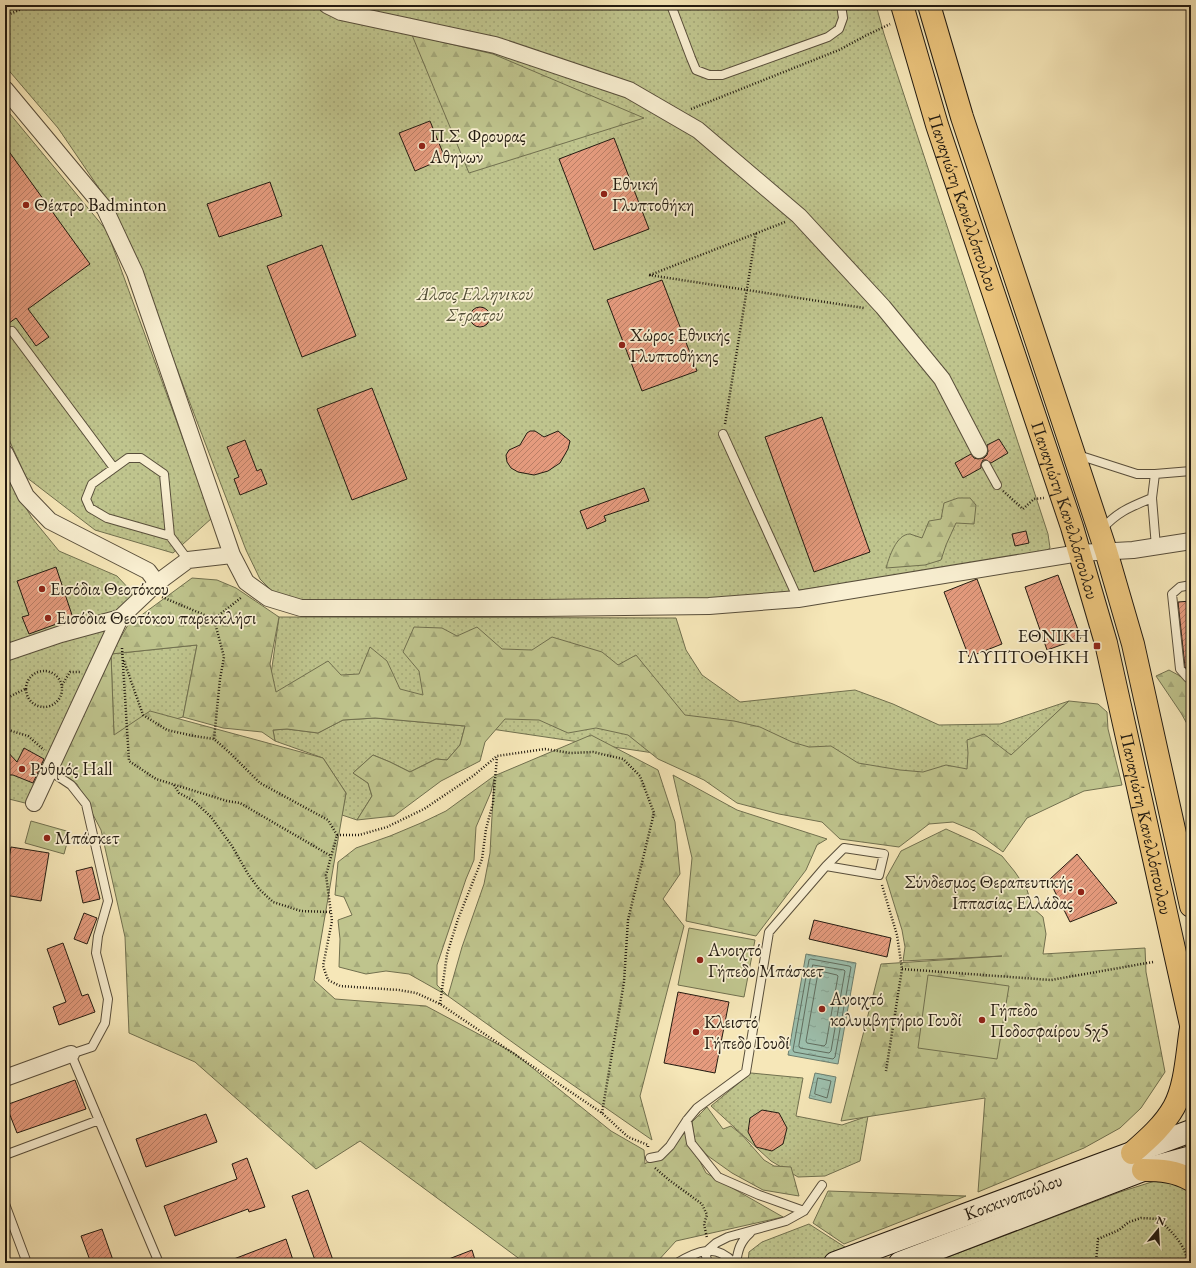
<svg xmlns="http://www.w3.org/2000/svg" width="1196" height="1268" font-family="'EB Garamond',serif">
<defs>
<pattern id="green-dots" width="8" height="8" patternUnits="userSpaceOnUse"><rect width="8" height="8" fill="#bfc48d"/><path d="M2 2h.1M6 6h.1" fill="none" stroke="#a4a879" stroke-width="1.8" stroke-linecap="round"/></pattern>
<pattern id="forest-firs" width="22" height="20" patternUnits="userSpaceOnUse"><rect width="22" height="20" fill="#bfc48d"/><path d="M5 1l3.5 6h-7zM16 11l3.5 6h-7z" fill="#a4a879"/></pattern>
<pattern id="water-ripples" width="26" height="14" patternUnits="userSpaceOnUse"><rect width="26" height="14" fill="#9dc0ae"/><path d="M2 4q2-2 4 0t4 0M15 11q2-2 4 0t4 0" fill="none" stroke="#87a495"/></pattern>
<pattern id="building-hatch" width="6" height="6" patternUnits="userSpaceOnUse"><rect width="6" height="6" fill="#e59b7e"/><path d="M-1 1l2-2M0 6l6-6M5 7l2-2" fill="none" stroke="#b97e66"/></pattern>
</defs>
<rect width="100%" height="100%" fill="#f6e7b8"/>
<filter id="stains"><feTurbulence type="fractalNoise" baseFrequency=".005" numOctaves="4"/><feColorMatrix values="0 0 0 0 .2 0 0 0 0 .09 0 0 0 0 .02 0 0 0 .5 -.17"/></filter>
<radialGradient id="worn" r=".72"><stop offset=".6" stop-color="#630" stop-opacity="0"/><stop offset="1" stop-color="#630" stop-opacity=".3"/></radialGradient>
<path fill="url(#green-dots)" stroke="#71704f" d="M15,5H876L884,34L1048,534L1050,548L1045,552L1004,560L800,590L701,601L302,603L277,596L260,579L246,550L156,314L107,200L58,128L5,66V9Z
M5,108L107,231L212,518L173,553L95,530L26,477L5,431Z
M5,473L32,518L59,551L117,576L132,592L129,609L5,657Z
M279,617L676,618L686,650L702,675L740,702L855,690L893,704L939,725L1000,724L1069,701L965,799L268,696Z
M110,626L29,804L5,798V661Z
M197,645L183,717L114,736L111,654Z
M375,718L465,726L460,745L447,760L436,759L410,772L390,762L373,755L353,773L368,783L372,796L357,820L342,815L346,793L323,758L275,741L273,730L287,729L318,733L343,720Z
M751,1073L803,1078L796,1116L842,1125L868,1116L860,1161L825,1176L798,1177L771,1161L711,1106Z
M1158,1180L1176,1182L1191,1189V1263H932L1120,1192Z
M809,1224L848,1249L813,1263H748V1262L749,1252L762,1242Z"/>
<path fill="url(#forest-firs)" stroke="#71704f" fill-rule="evenodd" d="M412,35L493,54L644,118L469,173Z
M958,498H970L976,505L974,524L956,523L946,545L941,560L925,565L886,568C889,558 896,534 910,534C914,535 918,537 922,538L929,521L941,519L944,503Z
M192,578L217,580L236,588L279,617L270,664L276,692L328,661L341,675L359,674L370,647L387,661L400,689L423,695L419,671L403,652L414,627L442,628L457,636L477,627L502,649L532,650L552,637L602,652L618,665L636,655L685,715L734,721L760,727L792,742L809,747L831,746L858,763L900,770L923,772L946,765L967,769L968,753L967,740L984,734L1011,755L1069,701L1098,704L1107,712L1108,729L1122,785L1084,791L1027,818L1003,852L975,831L953,822L929,824L899,847L840,839L822,822L779,814L737,803L704,780L658,759L628,735L596,728L568,733L539,720L505,719L485,742L480,761L441,781L394,816L357,820L372,796L368,783L353,773L373,755L390,762L410,772L436,759L447,760L460,745L465,726L375,718L343,720L318,733L287,729L273,730L275,741L262,732L223,728L183,717L197,645L111,654L114,735L150,711L323,758L346,793L314,980L335,999L426,1006L514,1053L611,1131L644,1150L645,1164L685,1133L706,1173L783,1217L676,1241L656,1263H525L360,1141L316,1169L195,1062L129,1033L125,937L101,830L77,784L58,770L111,654L128,625Z
M1169,670L1191,682V731L1181,713L1156,676Z
M591,735L658,770L675,822L680,874L663,899L684,926L640,1096L652,1140L547,1067L448,996L409,974L386,971L366,974L339,967L340,939L338,920L352,915L344,897L335,895L338,862L356,848L390,836L421,823L446,811L494,776ZM494,779L490,853L484,884L462,947L448,996L437,985V965L466,879L474,860L476,827L491,792Z
M673,775L737,810L827,839L817,845L806,870L756,936L686,921L692,858Z
M946,829L988,848L1002,856L1015,872L1027,890L1033,908L1043,917L1046,934L1043,954L1145,948L1146,972L1165,1072L1141,1108L1120,1128L1084,1148L978,1192L985,1098L841,1121L881,964L1002,956L903,961L905,947L902,930L886,878L901,851Z
M707,1107L723,1129L731,1126L742,1135L764,1160L774,1166L791,1167L799,1196L763,1190L732,1173L708,1156L695,1142L692,1122Z
M828,1191L966,1196L844,1244L813,1223Z"/>
<path fill="#bfc48d" stroke="#71704f" d="M31,821L70,832L64,854L25,843Z
M689,928L755,940L744,997L678,985Z
M928,975L1009,986L997,1059L918,1048Z"/>
<path fill="url(#water-ripples)" stroke="#6c7e6f" d="M806,954L856,963L838,1064L788,1055Z
M815,1073L836,1077L831,1103L809,1098Z"/>
<g fill="none" stroke-linecap="round" stroke-linejoin="round">
<path stroke="#606e60" stroke-width="1" d="M811,959L849,966L851,967L835,1057L833,1059L794,1052L793,1050L809,960Z
M813,965L844,970L845,971L831,1051L829,1053L800,1048L799,1046Z
M820,971L837,975L838,976L826,1044L824,1046L807,1043L806,1041L818,973Z
M818,1078L831,1081L827,1098L815,1094Z"/>
</g>
<path fill="url(#building-hatch)" stroke="#231b11" d="M430,121L445,158L415,171L399,133Z
M614,138L649,229L594,250L559,159Z
M5,146L90,264L28,309L49,337L36,346L16,318L5,326Z
M270,182L282,216L219,237L207,204Z
M322,245L356,336L302,357L267,266Z
M662,280L697,371L642,391L607,300Z
M470 317a10 10 0 1 1 20 0a10 10 0 1 1-20 0Z
M372,388L407,479L352,500L317,409Z
M822,417L870,552L814,572L765,437Z
M530,431H535L544,437L558,431L570,441L568,449L560,463L548,471L534,475L518,472L511,468L507,462L506,455L509,450L520,445L527,433Z
M999,439L1008,453L991,463L986,460H983L981,464V468L963,478L955,463L971,454L974,458L978,459L984,458L987,455L988,451L987,445Z
M245,440L257,471L261,469L267,484L240,495L234,479L239,477L227,447Z
M644,488L649,501L604,516L606,521L587,529L580,511Z
M1026,531L1029,543L1015,546L1012,534Z
M56,567L73,618L29,634L22,617L29,615L17,581Z
M1058,575L1081,638L1047,650L1025,587Z
M977,579L1002,644L969,657L944,592Z
M1191,601V669L1188,670L1185,667L1178,602Z
M24,748L44,759L33,783L13,775H5V749L17,762Z
M11,847L49,853L41,901L5,895V882Z
M1077,854L1117,903L1070,922L1049,880Z
M92,867L100,899L83,903L76,871Z
M84,913L97,918L87,944L74,939Z
M814,920L891,938L887,957L809,939Z
M63,943L82,996L88,994L95,1012L59,1025L53,1007L66,1002L47,949Z
M678,992L729,1002L715,1073L664,1063Z
M75,1080L86,1109L17,1133L6,1105Z
M762,1110L779,1113L787,1128L783,1144L772,1151L756,1147L748,1132L750,1118Z
M206,1114L217,1142L146,1167L136,1139Z
M247,1158L265,1207L249,1212L248,1209L175,1236L164,1206L237,1179L232,1164Z
M308,1190L334,1263H316L292,1196Z
M102,1229L114,1263H91L81,1236Z
M286,1239L294,1263H226V1262Z
M472,1250L476,1263H441V1262Z"/>
<g fill="none" stroke-linecap="round" stroke-linejoin="round">
<defs>
<path id="lane" d="M671,5L691,58L696,70L709,75H722L828,37L839,29L843,18L841,5
M12,331L114,468
M723,434L798,599
M1078,455L1137,474H1155L1152,498L1156,547
M986,465L997,485
M1155,474L1191,471
M1101,530C1117,512 1130,507 1152,498
M170,536L107,518L90,508L86,499L92,484L128,458H141L164,474L170,536L188,560
M1191,585L1180,587L1172,594L1180,669L1188,678L1191,679
M50,771L71,785L86,804L108,901L98,936L96,953L108,999L105,1023L92,1047L71,1054L159,1263
M687,1120L691,1143L718,1177L759,1195L804,1211
M5,1155L99,1120
M650,1158L660,1156L670,1146L687,1120L697,1108L746,1072L769,932L826,866L879,875L884,854L844,848L826,866
M5,1204L27,1263
M677,1263C697,1251 716,1243 734,1263
M708,1263L706,1256L708,1250L716,1243L728,1237L786,1221L804,1211L822,1185
M736,1263C738,1250 740,1242 750,1233"/>
<path id="street" d="M327,5L341,12L495,45L629,90L698,130L799,216L883,307L942,379L979,450
M5,89L105,209L135,273L232,555L246,582L268,598L301,608H541L709,606L798,599L1079,553L1133,550L1191,541
M5,453L26,496L50,521L148,571L157,583
M5,653L61,634L120,618L157,583L188,560L232,555
M34,803L120,618
M5,1078L71,1054"/>
<g id="secondary">
<path id="s1" d="M835,1263L1191,1131"/>
<path d="M900,1263L1143,1170L1191,1157"/>
</g>
<g id="primary">
<path id="s2" d="M902,5L937,125L1072,527L1106,643L1191,1025"/>
<path d="M929,5L962,117L1106,551L1133,644L1191,906"/>
<path d="M1132,1153C1148,1139 1164,1125 1174,1107C1186,1085 1187,1052 1191,1028"/>
<path d="M1143,1170C1160,1170 1176,1171 1191,1180"/>
</g>
</defs>
<use href="#lane" stroke="#584e3b" stroke-width="10"/>
<use href="#street" stroke="#584e3b" stroke-width="18"/>
<use href="#secondary" stroke="#231b11" stroke-width="24"/>
<use href="#primary" stroke="#231b11" stroke-width="24"/>
<path stroke="#231b11" stroke-width="2.5" stroke-dasharray="1 2" stroke-linecap="butt" d="M5,16L31,5
M691,109L839,50L865,36L890,24
M649,275L864,308
M650,275L785,222
M725,424L756,233
M1003,491L1023,509L1034,499L1044,498
M162,597L214,619L224,657L220,679L214,739L231,754L260,783L328,820L337,835L326,875L332,921L323,966L328,980L340,986L399,990L416,993L440,1004L602,1113L628,1137L648,1145V1149
M214,619L242,597
M122,648L129,761L156,779L227,801L240,803L331,856
M124,661L143,715L167,730L194,736L214,739
M26 689a18 18 0 1 1 36 0a18 18 0 1 1-36 0Z
M62,685L70,672H80
M5,699L25,689
M5,729L28,736L44,750
M174,785L179,793L194,801L211,817L232,846L248,874L259,889L273,902L301,911L330,912
M337,835H359L387,827L424,809L473,776L497,756L545,749L570,753L593,752L623,759L640,776L654,813L628,920L624,982L602,1113
M882,885L897,935L902,969L886,1071
M902,969L1051,980L1153,962
M440,1004L447,954L458,919L482,859L486,829L493,803L497,757
M655,1168L669,1180L702,1204L707,1215L704,1224L707,1238
M1096,1263L1098,1239L1119,1230L1129,1222L1141,1218L1159,1219C1173,1234 1184,1242 1188,1263"/>
<use href="#lane" stroke="#f9efd1" stroke-width="8"/>
<use href="#street" stroke="#f9efd1" stroke-width="16"/>
<use href="#secondary" stroke="#f9efd1" stroke-width="22"/>
<use href="#primary" stroke="#ebc47c" stroke-width="22"/>
</g>
<g fill="#8f2418" stroke="#f9efd1" stroke-width="1.5">
<circle cx="422" cy="146" r="4"/>
<circle cx="604" cy="194" r="4"/>
<circle cx="26" cy="205" r="4"/>
<circle cx="622" cy="345" r="4"/>
<circle cx="42" cy="589" r="4"/>
<circle cx="48" cy="618" r="4"/>
<rect x="1093" y="642" width="8" height="8" rx="2"/>
<circle cx="22" cy="769" r="4"/>
<circle cx="47" cy="838" r="4"/>
<circle cx="1081" cy="892" r="4"/>
<circle cx="700" cy="960" r="4"/>
<circle cx="822" cy="1009" r="4"/>
<circle cx="982" cy="1020" r="4"/>
<circle cx="696" cy="1032" r="4"/>
</g>
<g text-anchor="middle" stroke-width="3.5" stroke-linejoin="round" paint-order="stroke">
<g font-size="18" fill="#231b11" stroke="#f9efd1" text-anchor="start">
<text x="430" y="142">Π.Σ. Φρουρας<tspan x="430" dy="21">Αθηνων</tspan></text>
<text x="612" y="190">Εθνική<tspan x="612" dy="21">Γλυπτοθήκη</tspan></text>
<text x="34" y="211">Θέατρο Badminton</text>
<text x="630" y="341">Χώρος Εθνικής<tspan x="630" dy="21">Γλυπτοθήκης</tspan></text>
<text x="50" y="595">Εισόδια Θεοτόκου</text>
<text x="56" y="624">Εισόδια Θεοτόκου παρεκκλήσι</text>
<text x="1089" y="642" text-anchor="end">ΕΘΝΙΚΗ<tspan x="1089" dy="21">ΓΛΥΠΤΟΘΗΚΗ</tspan></text>
<text x="30" y="775">Ρυθμός Hall</text>
<text x="55" y="844">Μπάσκετ</text>
<text x="1073" y="888" text-anchor="end">Σύνδεσμος Θεραπευτικής<tspan x="1073" dy="21">Ιππασίας Ελλάδας</tspan></text>
<text x="708" y="956">Ανοιχτό<tspan x="708" dy="21">Γήπεδο Μπάσκετ</tspan></text>
<text x="830" y="1005">Ανοιχτό<tspan x="830" dy="21">κολυμβητήριο Γουδί</tspan></text>
<text x="990" y="1016">Γήπεδο<tspan x="990" dy="21">Ποδοσφαίρου 5χ5</tspan></text>
<text x="704" y="1028">Κλειστό<tspan x="704" dy="21">Γήπεδο Γουδί</tspan></text>
</g>
<g font-size="18" fill="#231b11" stroke="#f9efd1">
<text dy="6" stroke="none"><textPath href="#s2" startOffset="207">Παναγιώτη Κανελλόπουλου</textPath></text>
<text dy="6" stroke="none"><textPath href="#s2" startOffset="531">Παναγιώτη Κανελλόπουλου</textPath></text>
<text dy="6" stroke="none"><textPath href="#s2" startOffset="855">Παναγιώτη Κανελλόπουλου</textPath></text>
<text dy="6" stroke="none"><textPath href="#s1" startOffset="190">Κοκκινοπούλου</textPath></text>
</g>
<g font-size="18" font-style="italic" fill="#524e36" stroke="#f9efd1">
<text x="475" y="300">Άλσος Ελληνικού<tspan x="475" dy="21">Στρατού</tspan></text>
</g>
</g>
<rect width="1196" height="1268" fill="none" stroke="#f6e7b8" stroke-width="20"/>
<rect x="6" y="6" width="1184" height="1256" fill="none" stroke="#231b11" stroke-width="2"/>
<rect x="10" y="10" width="1176" height="1248" fill="none" stroke="#231b11"/>
<g transform="translate(1158 1230) rotate(18)" stroke="#f9efd1" stroke-width="3" paint-order="stroke">
<path d="M0-3L7 15L0 10L-7 15Z" fill="#231b11"/>
<text y="-6" font-size="11" font-weight="bold" text-anchor="middle" fill="#231b11">N</text>
</g>
<rect width="100%" height="100%" filter="url(#stains)"/>
<rect width="100%" height="100%" fill="url(#worn)"/>
</svg>
